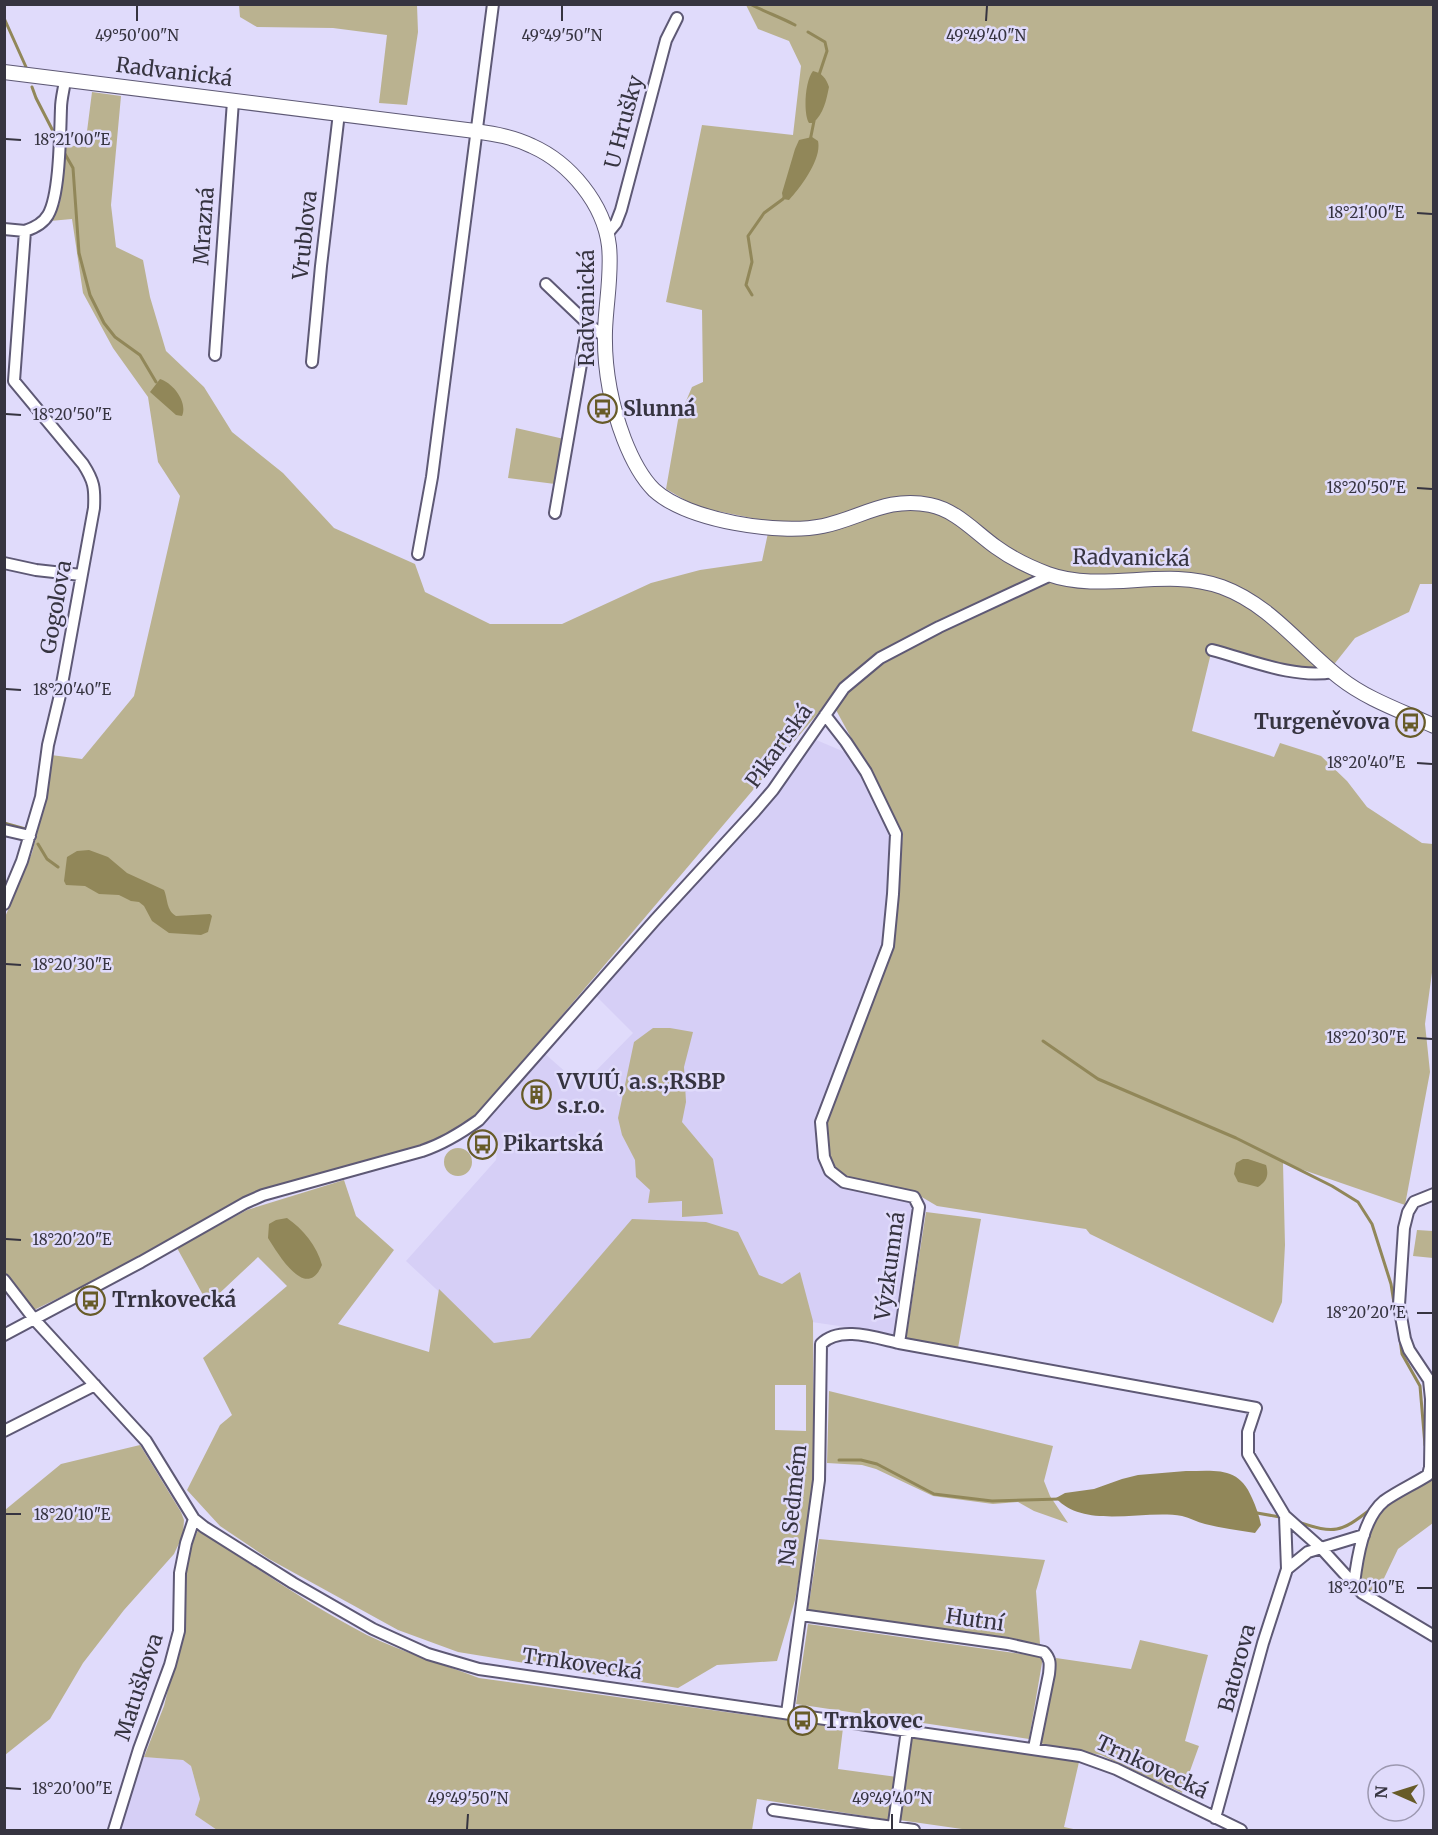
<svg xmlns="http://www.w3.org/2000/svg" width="1438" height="1835" font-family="Merriweather,serif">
<rect width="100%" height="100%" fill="#e0dbfb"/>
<path fill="#d6cff6" d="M814,739L847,753L855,759L891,833L894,853L883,943L820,1108L817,1121L821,1162L829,1178L848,1190L911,1200L915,1208L894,1334L736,1311L494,1343L406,1261L496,1160L497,1151L500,1147L478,1127L544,1053L577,1082H585L633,1033L596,996L731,844L770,804Z
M144,1757L183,1760L191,1766L200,1799L195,1815L217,1830H120Z"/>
<path fill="#bab290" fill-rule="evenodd" d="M239,5H417L418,32L407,105L379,103L387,35L333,28L257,27L240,17Z
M746,5H1433V584H1420L1409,612L1355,638L1324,677L1212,649L1192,731L1274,757L1280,743L1321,756L1347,781L1367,807L1422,843L1433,844L1434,958L1425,1024L1430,1072L1405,1205L1283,1163L1285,1245L1282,1302L1273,1323L1090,1234L1086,1229L937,1206L915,1193L848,1179L836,1172L829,1157L824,1123L892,949L903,833L830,699L480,1112L453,1133L432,1144L344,1170L257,1192L242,1199L153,1252L32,1311L5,1275V917L32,853L45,800L51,755L82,759L134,696L180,496L158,462L148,397L113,348L83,293L72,219L50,221L60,203L65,145L85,147L92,92L121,96L111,205L116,247L143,260L150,297L166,351L204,387L232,432L283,473L334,528L415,564L425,592L490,624H562L651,583L700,570L762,561L768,533L766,521L697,507L666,489L678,420L692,387L703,382L702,310L666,302L702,125L793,135L801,66L789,41L758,29Z
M516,428L564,439L555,484L508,478Z
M653,1028H670L693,1032L684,1067L686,1102L682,1122L713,1159L723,1214L682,1217V1201L648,1203L650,1190L636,1177L635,1160L622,1135L618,1118L634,1042Z
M444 1162a14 14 0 1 1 28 0a14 14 0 1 1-28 0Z
M344,1180L356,1216L394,1250L338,1324L429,1352L439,1289L494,1343L530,1338L632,1219L706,1222L738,1232L759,1275L782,1284L800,1272L813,1321L814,1495L795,1600L777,1661L717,1665L678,1688L458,1652L398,1630L269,1559L220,1526L187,1490L220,1425L232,1415L203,1358L287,1286L258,1257L208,1304L177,1248L247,1210ZM775,1385H806V1431L775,1430Z
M926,1212L981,1219L958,1348L906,1339Z
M1417,1230L1433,1231V1258L1413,1256Z
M829,1391L1053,1446L1044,1481L1050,1496L1068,1523L1034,1511L1018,1502L993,1504L933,1496L876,1469L862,1465L827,1463Z
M140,1445L181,1512L184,1520L183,1535L174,1554L124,1610L83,1663L50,1719L5,1755V1510L61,1464Z
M1433,1478V1523L1398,1549L1376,1595L1365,1590L1358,1577C1362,1556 1367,1522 1384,1507C1398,1494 1417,1487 1433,1478Z
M198,1530C253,1565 309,1605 367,1635C403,1652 442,1664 479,1678L843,1728L838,1769L897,1777L890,1820L757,1799L752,1830H217L195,1815L200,1799L191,1766L183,1760L144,1757L164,1706L182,1632L184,1574L189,1551Z
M819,1539L1045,1560L1036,1591L1040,1644L808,1610Z
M808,1624L1043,1657L1029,1739L796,1704Z
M1140,1640L1208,1655L1185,1741L1199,1746L1182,1793L1101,1755L1039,1743L1056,1658L1131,1669Z
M911,1736L1079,1762L1064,1827L1078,1830H969L899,1820Z"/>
<path fill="#918759" d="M813,71C822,73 826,78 829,87C826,101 824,113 813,123H809C803,114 805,80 813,71Z
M812,137L818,141C822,159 801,187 789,200L783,199L782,193L795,149L799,140Z
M160,379C173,383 188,402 182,416L176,415L150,392Z
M89,850L108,857L127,873L164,890C168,899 166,910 176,916L210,914L212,916L208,932L201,935L169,933L152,921L144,906L139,902L131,901L119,895L99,894L85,886L66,885L64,881L67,857L77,851Z
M1243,1159H1248L1266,1165C1269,1175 1267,1181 1258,1187L1238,1182L1234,1174L1236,1163Z
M287,1218C303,1229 317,1246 322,1265C306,1303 277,1252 268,1238L269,1224L276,1220Z
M1186,1471C1216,1471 1239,1466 1252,1498C1256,1507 1259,1515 1261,1525L1255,1533C1238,1530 1221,1528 1205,1524C1197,1522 1190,1518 1182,1516C1145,1509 1084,1530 1056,1498L1065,1493L1094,1489L1122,1479L1138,1475Z"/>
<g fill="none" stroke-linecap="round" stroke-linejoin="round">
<path stroke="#918759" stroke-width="3" d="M750,4C765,12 780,17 795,25
M4,18L26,67
M808,32L825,42L827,51L819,75
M32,87L36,98L54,133
M810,141L814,121
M65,154L73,168L79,253L90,295L104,323L115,337L140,355L156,382
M752,295L746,285L752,262L748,236L764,213L783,199L785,196
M4,823L29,830
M38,844L47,859L58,867
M1043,1041L1098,1079L1236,1138L1332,1186L1358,1202L1372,1224L1391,1284L1394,1303
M1400,1339L1402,1354L1420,1386L1425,1445
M839,1460H861L877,1464L934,1494L992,1501L1060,1499
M1257,1513L1280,1517
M1298,1522C1335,1534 1340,1533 1371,1509"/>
<defs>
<path id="minor" d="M4,229L25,231
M607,234L616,223L621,210L666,40L677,18
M546,284L588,324L605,337
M215,355L233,101
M312,362L321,266L339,113
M555,513L588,324
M418,554L432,477L493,4
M4,563L36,570L81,575
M1212,650C1250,660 1294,679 1333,672
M825,715L846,742L866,772L896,834L893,894L888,946L821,1122L824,1157L830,1171L844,1182L914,1197L919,1207L899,1343L1256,1408L1248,1432V1454L1285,1516L1321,1548L1362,1593L1434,1636
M4,830L30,836
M4,904L22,861L41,797L48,745L60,695L94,508C95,488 94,481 83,464L14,381L25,231C34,228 43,224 48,215C60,195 60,133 61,108C61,99 64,89 65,80
M4,1280L34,1319L146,1441L194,1519L204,1527L293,1583L373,1629L428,1654L479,1669L1080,1756L1116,1769L1241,1830
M4,1335L141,1262L245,1203L263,1195L422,1151C443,1144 461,1133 479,1120L655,920L755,811L773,790L844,688L880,658L939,627L1051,575
M4,1431L95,1385
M1285,1516L1287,1569
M1354,1584C1357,1559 1363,1518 1384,1501C1398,1491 1414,1484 1428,1475L1430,1467L1431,1399L1429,1380L1409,1350L1405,1339L1399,1305L1404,1228L1408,1212L1414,1202L1434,1194
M801,1615L1008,1644L1044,1652C1051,1659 1050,1665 1049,1674L1034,1748
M787,1713L819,1480L821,1344C840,1325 876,1338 899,1343
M773,1810L914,1830
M1215,1818L1263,1643L1287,1569L1308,1552L1364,1535
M114,1830L139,1749L170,1665L179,1631L180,1573L186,1543L194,1519
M893,1830L907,1730"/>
<path id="tertiary" d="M4,72L475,131C495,134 514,137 532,146C570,163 604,204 609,246C612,274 606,302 605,331C604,368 611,405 624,439C631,457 640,476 654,490C688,521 779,535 823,526C861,518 888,496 930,505C956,510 975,532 996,547C1011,558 1029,567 1048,574C1104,594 1165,566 1222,587C1271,605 1301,648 1340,678C1368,700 1402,711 1434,726"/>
</defs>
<use href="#minor" stroke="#5e5975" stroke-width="14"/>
<use href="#tertiary" stroke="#5e5975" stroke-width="16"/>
<use href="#minor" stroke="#fff" stroke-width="10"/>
<use href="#tertiary" stroke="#fff" stroke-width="14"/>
</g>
<path fill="none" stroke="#363440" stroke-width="2" d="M137,21V6M562,21V6M986,21L987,6M6,139L21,140M1417,213L1432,214M6,414L21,415M1417,488L1432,489M6,689L21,690M1417,763L1432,764M6,964L21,965M1417,1038L1432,1039M6,1239L21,1240M1417,1313H1432M6,1514H21M1417,1588H1432M6,1788L21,1789M467,1829L468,1814M892,1829V1814"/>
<defs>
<symbol id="bus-ring" viewBox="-11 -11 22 22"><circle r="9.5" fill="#e0dbfb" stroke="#675b28" stroke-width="1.5"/><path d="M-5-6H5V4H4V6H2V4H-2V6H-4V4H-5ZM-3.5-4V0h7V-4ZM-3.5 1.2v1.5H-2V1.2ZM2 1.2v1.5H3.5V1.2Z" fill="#675b28"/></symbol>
<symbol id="building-ring" viewBox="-11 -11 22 22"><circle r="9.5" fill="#e0dbfb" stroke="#675b28" stroke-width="1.5"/><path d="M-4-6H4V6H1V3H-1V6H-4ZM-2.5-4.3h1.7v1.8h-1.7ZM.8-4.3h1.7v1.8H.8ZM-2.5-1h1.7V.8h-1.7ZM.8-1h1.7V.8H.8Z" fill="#675b28"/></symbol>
</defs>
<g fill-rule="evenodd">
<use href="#bus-ring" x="586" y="392" width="33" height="33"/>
<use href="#bus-ring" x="1394" y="706" width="33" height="33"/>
<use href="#building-ring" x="520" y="1078" width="33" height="33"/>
<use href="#bus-ring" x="466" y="1128" width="33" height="33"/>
<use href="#bus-ring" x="74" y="1284" width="33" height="33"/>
<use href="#bus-ring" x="786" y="1704" width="33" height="33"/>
</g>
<g text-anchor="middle" stroke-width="5" stroke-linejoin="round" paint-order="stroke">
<g font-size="21" fill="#363440" stroke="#e0dbfb">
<text transform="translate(174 72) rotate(7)" y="7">Radvanická</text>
<text transform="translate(624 122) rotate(-75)" y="7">U Hrušky</text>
<text transform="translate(204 226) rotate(-86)" y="7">Mrazná</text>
<text transform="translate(305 235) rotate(-84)" y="7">Vrublova</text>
<text transform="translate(587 308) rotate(-90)" y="7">Radvanická</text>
<text transform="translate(1131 558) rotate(1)" y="7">Radvanická</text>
<text transform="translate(56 607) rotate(-80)" y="7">Gogolova</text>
<text transform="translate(779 746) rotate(-54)" y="7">Pikartská</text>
<text transform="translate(890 1266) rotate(-82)" y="7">Výzkumná</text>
<text transform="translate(793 1505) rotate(-84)" y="7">Na Sedmém</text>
<text transform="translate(975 1620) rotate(8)" y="7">Hutní</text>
<text transform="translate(582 1664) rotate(8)" y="7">Trnkovecká</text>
<text transform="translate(1237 1668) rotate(-75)" y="7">Batorova</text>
<text transform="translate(139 1687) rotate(-72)" y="7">Matuškova</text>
<text transform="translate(1152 1767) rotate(25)" y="7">Trnkovecká</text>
</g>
<g font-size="21" font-weight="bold" fill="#363440" stroke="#e0dbfb" text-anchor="start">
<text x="623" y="416">Slunná</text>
<text x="1390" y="729" text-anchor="end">Turgeněvova</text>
<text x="557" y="1089">VVUÚ, a.s.;RSBP<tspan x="557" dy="24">s.r.o.</tspan></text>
<text x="503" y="1151">Pikartská</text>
<text x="112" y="1307">Trnkovecká</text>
<text x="824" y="1728">Trnkovec</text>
</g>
</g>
<g font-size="15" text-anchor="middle" fill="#363440" stroke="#e0dbfb" stroke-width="5" stroke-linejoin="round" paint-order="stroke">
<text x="137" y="41">49°50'00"N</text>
<text x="562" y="41">49°49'50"N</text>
<text x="986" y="41">49°49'40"N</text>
<text x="72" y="145">18°21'00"E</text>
<text x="1366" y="218">18°21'00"E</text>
<text x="72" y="420">18°20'50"E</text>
<text x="1366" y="493">18°20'50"E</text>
<text x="72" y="695">18°20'40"E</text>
<text x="1366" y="768">18°20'40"E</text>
<text x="72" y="970">18°20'30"E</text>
<text x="1366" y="1043">18°20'30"E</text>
<text x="72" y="1245">18°20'20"E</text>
<text x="1366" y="1318">18°20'20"E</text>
<text x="72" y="1520">18°20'10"E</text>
<text x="1366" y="1593">18°20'10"E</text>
<text x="72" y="1794">18°20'00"E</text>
<text x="468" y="1804">49°49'50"N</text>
<text x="892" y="1804">49°49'40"N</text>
</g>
<rect width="1438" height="1835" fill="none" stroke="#363440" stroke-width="12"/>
<g transform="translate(1396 1793) rotate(273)"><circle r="28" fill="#e0dbfb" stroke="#9c98b0" stroke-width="1.5"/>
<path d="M0-4.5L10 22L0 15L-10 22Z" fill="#675b28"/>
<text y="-9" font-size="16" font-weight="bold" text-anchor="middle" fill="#363440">N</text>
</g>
</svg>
